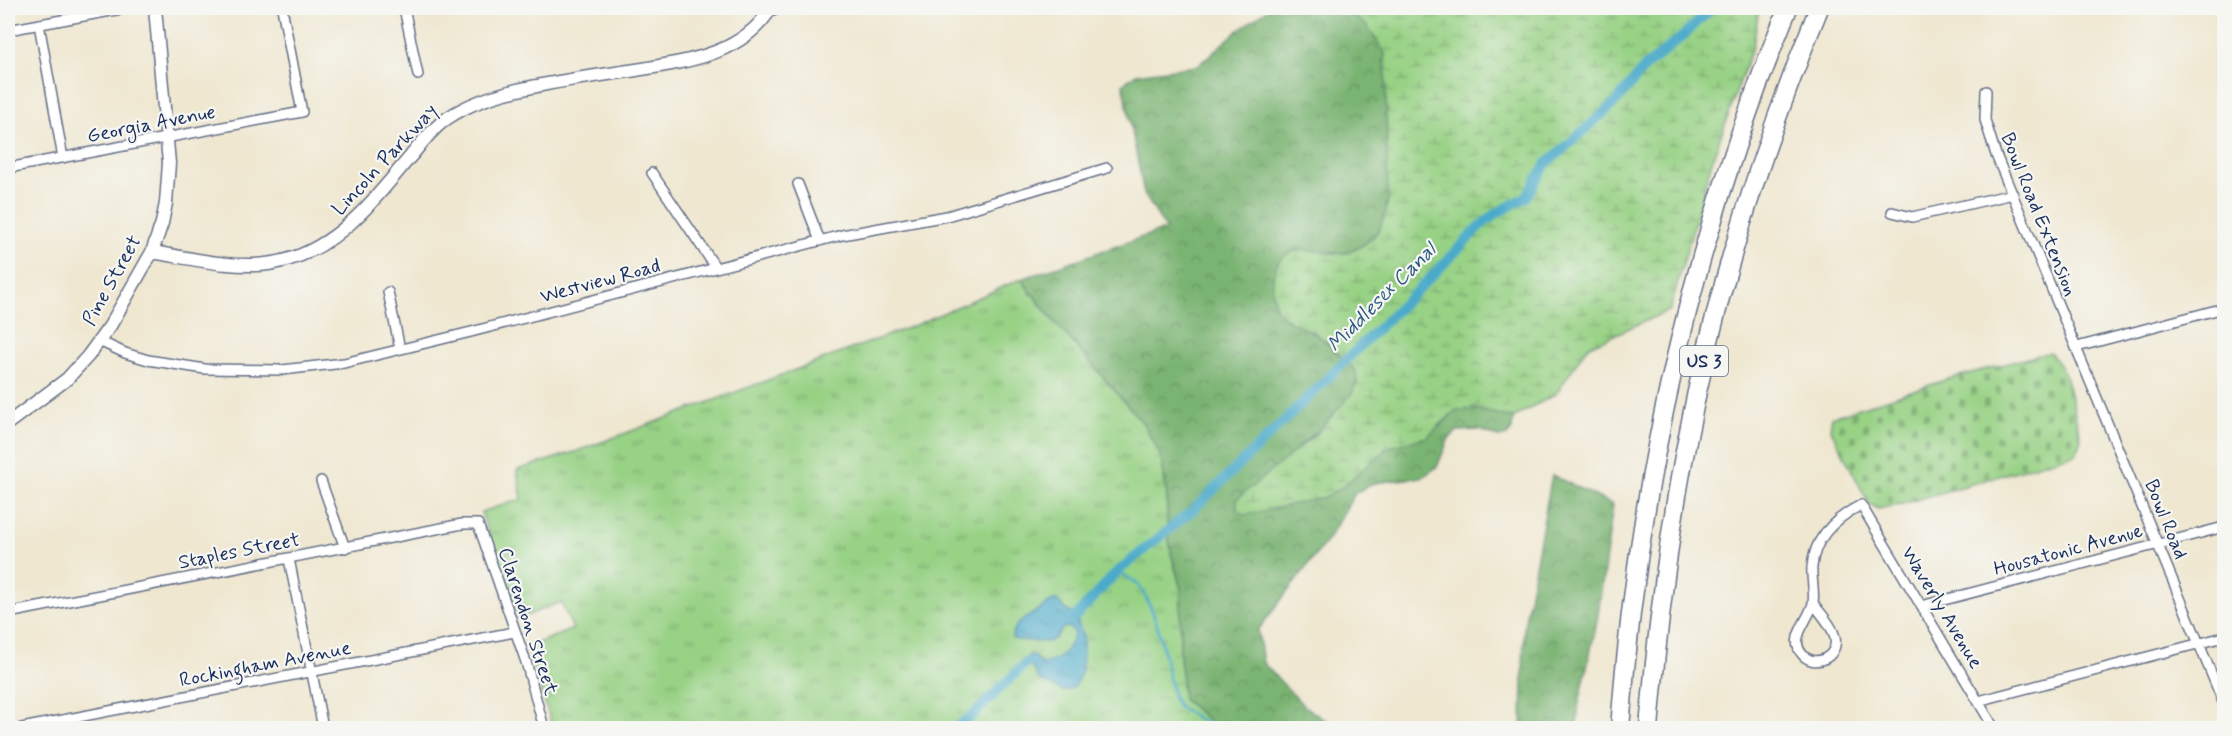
<svg xmlns="http://www.w3.org/2000/svg" width="2232" height="736" font-family="Mynerve,sans-serif">
<defs>
<pattern id="grass-tufts" width="24" height="20" patternUnits="userSpaceOnUse" patternTransform="scale(1.5)"><rect width="24" height="20" fill="#98d285"/><path d="M3 7l-1-3M5 7V3M7 7l1-3M15 17l-1-3M17 17v-4M19 17l1-3" fill="none" stroke="#7bab70"/></pattern>
<pattern id="forest-crowns" width="20" height="18" patternUnits="userSpaceOnUse" patternTransform="scale(1.5)"><rect width="20" height="18" fill="#7ab472"/><path d="M2 6a3 3 0 1 1 6 0M12 15a3 3 0 1 1 6 0" fill="none" stroke="#639361"/></pattern>
<pattern id="wetland-marsh" width="20" height="14" patternUnits="userSpaceOnUse" patternTransform="scale(1.5)"><rect width="20" height="14" fill="#98d285"/><path d="M1 5h8M5 5V1M11 12h8M15 12V8" fill="none" stroke="#7bab70"/></pattern>
<pattern id="cemetery-stones" width="16" height="16" patternUnits="userSpaceOnUse" patternTransform="scale(1.5)"><rect width="16" height="16" fill="#98d285"/><path d="M2 7V4a2 2 0 0 1 4 0v3zM10 15v-3a2 2 0 0 1 4 0v3z" fill="#7bab70"/></pattern>
<pattern id="water-ripples" width="26" height="14" patternUnits="userSpaceOnUse" patternTransform="scale(1.5)"><rect width="26" height="14" fill="#4baaca"/><path d="M2 4q2-2 4 0t4 0M15 11q2-2 4 0t4 0" fill="none" stroke="#3e8ba7"/></pattern>
</defs>
<rect width="100%" height="100%" fill="#f6f6f2"/>
<filter id="ink" filterUnits="userSpaceOnUse"><feTurbulence type="fractalNoise" baseFrequency=".0167" numOctaves="2"/><feDisplacementMap in="SourceGraphic" scale="12" xChannelSelector="R" yChannelSelector="G"/><feConvolveMatrix kernelMatrix="1 2 1 2 8 2 1 2 1" color-interpolation-filters="sRGB"/></filter>
<filter id="wash" filterUnits="userSpaceOnUse"><feTurbulence type="fractalNoise" baseFrequency=".008" numOctaves="4" result="noise"/><feDisplacementMap in="SourceGraphic" scale="24" xChannelSelector="R" yChannelSelector="G"/><feGaussianBlur stdDeviation="1.35" result="paint"/><feColorMatrix in="noise" values="0 0 0 0 0 0 0 0 0 0 0 0 0 0 0 0 0 1.4 0 .05"/><feComposite in="paint" operator="in"/></filter>
<g filter="url(#wash)">
<rect width="100%" height="100%" fill="#efe7d0"/>
<path fill="url(#grass-tufts)" stroke="#5a8072" stroke-width="1.5" d="M1021,279L1048,314L1143,423L1161,456L1167,496V523L1171,553L1181,589L1180,654L1183,699L1218,728H553L527,647L573,629L561,602L518,619L481,512L522,499L517,470L575,452L913,326Z"/>
<path fill="url(#forest-crowns)" stroke="#4a7268" stroke-width="1.5" d="M1270,8H1349L1351,13L1366,25L1385,52L1388,200L1383,224L1374,237L1357,249L1345,253L1301,251L1277,264L1273,296L1283,317L1319,336L1356,371C1357,376 1357,381 1356,385C1349,405 1315,435 1297,447L1295,503L1325,497L1341,488L1389,447L1439,427L1456,410L1476,409L1513,418L1512,430L1507,436L1498,437L1480,430L1457,431L1448,440L1437,467L1422,477L1374,483L1355,493L1328,539L1258,630L1263,663L1303,705L1331,724L1332,728H1218L1183,699L1180,654L1181,589L1171,553L1167,523V496L1161,456L1143,423L1048,314L1021,279L1166,229L1144,194L1123,84L1136,74L1197,66L1236,32Z
M1552,475L1613,505L1597,621L1578,708L1577,728H1522L1524,626Z"/>
<path fill="url(#wetland-marsh)" stroke="#5a8072" stroke-width="1.5" d="M1349,8H1759L1753,45L1712,161L1670,310L1587,347L1556,394L1513,418L1476,409L1456,410L1427,437L1389,447L1341,488L1325,497L1244,515L1237,510V499L1318,432L1352,393L1357,382L1356,371C1344,360 1332,346 1319,336C1307,328 1290,324 1280,313C1269,301 1270,263 1286,255C1305,244 1326,256 1345,253C1353,252 1360,247 1366,243C1382,232 1384,218 1388,200L1385,53L1366,25L1350,13Z"/>
<path fill="url(#cemetery-stones)" stroke="#5a8072" stroke-width="1.5" d="M2050,352L2065,374L2081,439L2075,454L1902,504L1878,509L1869,504L1830,428L1832,417L1945,380Z"/>
<path fill="url(#water-ripples)" stroke="#336c94" stroke-width="1.5" d="M1054,600H1057L1066,610L1075,615L1083,637V647L1082,670L1075,687L1063,691L1039,680L1031,665L1022,662L1031,654L1042,664C1058,662 1072,648 1074,632L1070,628L1064,627L1054,639L1047,642L1016,640L1012,637L1013,632L1018,623Z"/>
<g fill="none" stroke-linecap="round" stroke-linejoin="round">
<path stroke="#4baaca" stroke-width="3" d="M1117,572C1123,576 1132,579 1137,584C1160,611 1165,665 1174,699L1179,707L1214,728"/>
<path stroke="#4baaca" stroke-width="10" d="M1076,616L1117,572L1194,509L1437,271L1480,226L1497,213L1526,197L1546,164L1617,101L1645,67L1683,36L1712,8
M956,728L973,715L1026,663"/>
</g>
</g>
<g filter="url(#ink)">
<g fill="none" stroke-linecap="round" stroke-linejoin="round">
<defs>
<path id="minor" d="M404,8L418,75
M770,10L786,8
M39,24L63,158
M8,30L127,8
M1986,91L1985,120L1996,155L2224,704
M8,168L302,112L282,8
M652,173L716,268
M798,184L820,241
M1892,212L1912,217L2013,194
M388,292L400,349
M99,341L125,353L148,360L205,369L282,370L344,363L471,332L842,235L947,216L1107,168
M2077,347L2224,308
M321,481L345,548
M289,559L323,728
M1813,603C1820,613 1833,626 1835,638C1839,657 1814,669 1802,654C1788,638 1810,619 1813,603C1815,592 1811,578 1812,567C1814,537 1836,518 1861,505L1994,728
M1921,606L2224,527
M8,613L462,524H478L526,662L544,728
M1978,701L2224,637
M22,728L514,632"/>
<path id="tertiary" d="M152,252C189,258 236,270 274,263C335,252 372,202 410,157C420,145 429,133 441,123C467,102 504,92 537,86C570,79 603,75 636,70C684,62 743,55 771,8
M8,423L67,379L88,356L110,326L152,252L162,223L166,203L169,163L155,8"/>
<path id="motorway" d="M1620,728C1638,480 1693,238 1788,8
M1649,728C1657,632 1668,536 1687,441C1715,292 1762,148 1819,8"/>
</defs>
<use href="#minor" stroke="#656f86" stroke-width="12"/>
<use href="#tertiary" stroke="#656f86" stroke-width="15"/>
<use href="#motorway" stroke="#656f86" stroke-width="21"/>
<use href="#minor" stroke="#fff" stroke-width="9"/>
<use href="#tertiary" stroke="#fff" stroke-width="12"/>
<use href="#motorway" stroke="#fff" stroke-width="18"/>
</g>
</g>
<g text-anchor="middle" stroke-width="4.5" stroke-linejoin="round" paint-order="stroke">
<rect fill="#f6f6f2" stroke="#5d6b8a" stroke-width="1.5" x="1680" y="346" width="48" height="30" rx="4.5"/>
<g font-size="18" font-weight="bold" fill="#1b2f5e">
<text x="1704" y="367">US 3</text>
</g>
<g font-size="20" fill="#1b2f5e" stroke="#f6f6f2">
<text transform="translate(151 123) rotate(-11)" y="7">Georgia Avenue</text>
<text transform="translate(384 159) rotate(-47)" y="7">Lincoln Parkway</text>
<text transform="translate(2040 214) rotate(68)" y="7">Bowl Road Extension</text>
<text transform="translate(111 280) rotate(-61)" y="7">Pine Street</text>
<text transform="translate(600 280) rotate(-15)" y="7">Westview Road</text>
<text transform="translate(2167 519) rotate(68)" y="7">Bowl Road</text>
<text transform="translate(2068 549) rotate(-15)" y="7">Housatonic Avenue</text>
<text transform="translate(239 550) rotate(-11)" y="7">Staples Street</text>
<text transform="translate(1943 607) rotate(59)" y="7">Waverly Avenue</text>
<text transform="translate(529 621) rotate(72)" y="7">Clarendon Street</text>
<text transform="translate(265 663) rotate(-11)" y="7">Rockingham Avenue</text>
</g>
<g font-size="21" font-style="italic" fill="#2c5a84" stroke="#f6f6f2">
<text transform="translate(1381 297) rotate(-45)" y="7">Middlesex Canal</text>
</g>
</g>
<rect width="2232" height="736" fill="none" stroke="#f6f6f2" stroke-width="30"/>
</svg>
